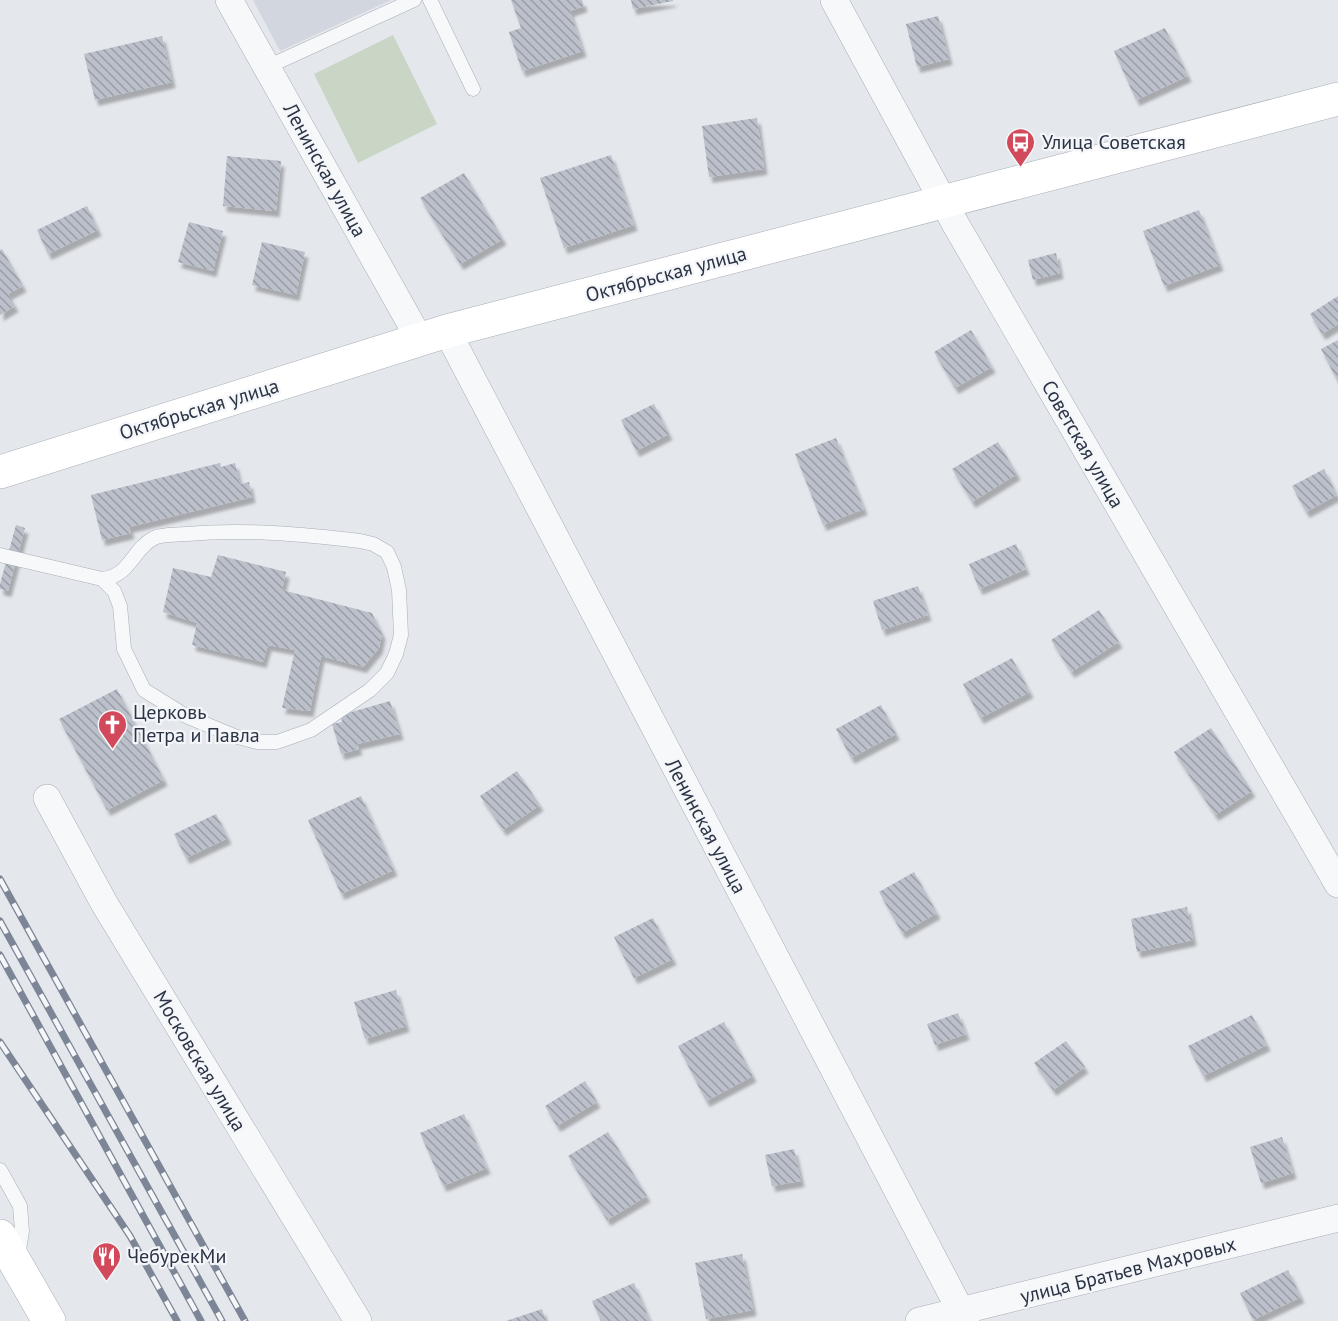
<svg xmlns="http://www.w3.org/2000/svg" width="1338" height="1321" font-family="'PT Sans',sans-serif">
<defs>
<pattern id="building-back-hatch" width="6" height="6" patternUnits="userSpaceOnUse" patternTransform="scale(1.5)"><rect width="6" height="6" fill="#bbc0ca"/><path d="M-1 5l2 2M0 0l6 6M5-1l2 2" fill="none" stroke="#989da6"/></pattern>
<filter id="shadow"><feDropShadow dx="3.5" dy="6" stdDeviation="1.5" flood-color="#0004"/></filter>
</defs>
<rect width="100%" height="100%" fill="#e4e7ec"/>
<path fill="#d2d6de" d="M253,0H391L280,51Z"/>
<path fill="#c9d6c5" d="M393,35L437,124L358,163L314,74Z"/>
<path fill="url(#building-back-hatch)" filter="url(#shadow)" d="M511,0H582L584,6L570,11L583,51L522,71L509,32L521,28Z
M631,0H673V1L633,9Z
M938,16L949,59L917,67L906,24Z
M1165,28L1188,76L1136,100L1114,51Z
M162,36L172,82L95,100L84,54Z
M757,118L764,169L709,177L702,126Z
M611,155L634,225L564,248L540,178Z
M227,156L281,161L276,211L223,206Z
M464,173L503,239L460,264L420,198Z
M87,206L98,230L48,254L37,230Z
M1199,210L1220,265L1164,286L1143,231Z
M189,222L223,231L213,271L178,262Z
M262,242L305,252L296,295L252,285Z
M2,249L23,286L8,294L15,306L0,315V250Z
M1056,253L1060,273L1033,280L1028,260Z
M1338,296V324L1322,334L1310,314Z
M971,330L992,367L955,388L934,352Z
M1338,340V382L1321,349Z
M654,404L669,434L636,451L621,420Z
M836,438L864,509L823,525L795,454Z
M998,442L1017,474L972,502L952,469Z
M220,463L221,467L235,463L240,484L249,482L252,497L129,527L131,533L102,540L91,495Z
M1324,469L1337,495L1306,512L1292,486Z
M16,525L25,528L8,591L0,589V584Z
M1016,544L1026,569L979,589L969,564Z
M218,555L286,572L282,590L372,613L382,634L379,648L363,667L321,656L310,711L282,708L295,650L268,645L263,662L192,645L197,623L163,612L173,568L211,577Z
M918,586L928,615L882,630L873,601Z
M1099,610L1119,642L1071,672L1051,640Z
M1012,658L1030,692L980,718L963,684Z
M117,689L164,780L107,810L59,719Z
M390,701L400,734L357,744L359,749L341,754L332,724L342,722L341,715Z
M881,705L896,734L851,758L836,729Z
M1211,728L1252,791L1215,815L1174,752Z
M517,771L540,805L503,830L480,796Z
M361,796L394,870L341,894L308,820Z
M216,814L228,838L186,858L174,834Z
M914,872L937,913L902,933L879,892Z
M1187,907L1193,940L1137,952L1131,919Z
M653,918L673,959L634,978L614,937Z
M396,990L406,1026L365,1039L354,1002Z
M958,1013L966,1034L935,1045L927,1024Z
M1252,1015L1267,1045L1203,1076L1188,1046Z
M724,1022L753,1076L706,1101L678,1046Z
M1066,1041L1085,1067L1053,1090L1034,1063Z
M585,1081L597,1102L557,1126L545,1106Z
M464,1114L487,1168L443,1186L420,1133Z
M608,1132L647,1196L607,1220L568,1156Z
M1282,1137L1293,1173L1261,1183L1250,1147Z
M794,1149L801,1181L772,1186L765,1155Z
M742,1254L753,1310L706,1319L695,1263Z
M1288,1270L1301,1297L1253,1320L1240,1293Z
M634,1283L650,1321H601L592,1301Z
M542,1309L546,1321H506Z"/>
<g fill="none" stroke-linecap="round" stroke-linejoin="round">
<defs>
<path id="service" d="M430,0L473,89
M267,67L414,0
M0,555L102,579C131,576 132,549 154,538C162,534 176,535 186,534C244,529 302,534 360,541L373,544L387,552L394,567L399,590L401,635L396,654L387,673L370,690L311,730L277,742H257L234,736L186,716L144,690L124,649L120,606L114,591L102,579
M0,1170L20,1206L22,1231L18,1257"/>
<path id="minor" d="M229,0L420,340
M834,0L956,225L1338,884
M447,331L966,1321
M47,798L104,903L358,1321
M919,1321L1338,1218"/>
<path id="secondary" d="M0,472L447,331L1338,99
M0,1236L49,1321"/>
</defs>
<use href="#service" stroke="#a9aeb7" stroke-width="15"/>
<use href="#minor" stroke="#a9aeb7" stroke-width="28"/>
<use href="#secondary" stroke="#a9aeb7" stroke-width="34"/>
<use href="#service" stroke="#f7f8fa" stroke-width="14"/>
<use href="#minor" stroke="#f7f8fa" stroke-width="27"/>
<use href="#secondary" stroke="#fff" stroke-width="33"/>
<defs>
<path id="rail" d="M0,879L245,1321
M0,921L222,1321
M0,955L201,1321
M0,1042L130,1236L177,1321"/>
</defs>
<use href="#rail" stroke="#7d8696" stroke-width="7"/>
<use href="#rail" stroke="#f4f6f9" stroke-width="4.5" stroke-dasharray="14" stroke-linecap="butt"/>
</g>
<defs>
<symbol id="bus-pin" viewBox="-11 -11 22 30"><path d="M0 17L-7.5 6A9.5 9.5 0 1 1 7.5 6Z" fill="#d1495b" stroke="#f4f6f9"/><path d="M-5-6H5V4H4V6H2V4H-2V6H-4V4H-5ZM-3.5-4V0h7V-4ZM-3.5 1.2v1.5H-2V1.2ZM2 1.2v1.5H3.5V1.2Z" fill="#fff"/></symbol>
<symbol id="church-pin" viewBox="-11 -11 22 30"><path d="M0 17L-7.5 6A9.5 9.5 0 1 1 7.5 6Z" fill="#d1495b" stroke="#f4f6f9"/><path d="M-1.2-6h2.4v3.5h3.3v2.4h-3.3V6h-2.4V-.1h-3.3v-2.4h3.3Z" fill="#fff"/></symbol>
<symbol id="restaurant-pin" viewBox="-11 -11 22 30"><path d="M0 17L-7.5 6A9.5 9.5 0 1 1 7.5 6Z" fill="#d1495b" stroke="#f4f6f9"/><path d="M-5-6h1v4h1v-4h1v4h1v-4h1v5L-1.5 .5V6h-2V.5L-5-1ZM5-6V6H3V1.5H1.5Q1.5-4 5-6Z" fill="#fff"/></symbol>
</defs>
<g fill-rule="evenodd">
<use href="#bus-pin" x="1004" y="126" width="33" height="45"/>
<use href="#church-pin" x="96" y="708" width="33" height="45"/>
<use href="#restaurant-pin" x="90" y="1240" width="33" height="45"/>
</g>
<g text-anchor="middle" stroke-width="4.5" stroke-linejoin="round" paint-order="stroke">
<g font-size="20" fill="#2b3445" stroke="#f4f6f9" text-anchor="start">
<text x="1042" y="149">Улица Советская</text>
<text x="133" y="719">Церковь<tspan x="133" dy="23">Петра и Павла</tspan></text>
<text x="127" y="1263">ЧебурекМи</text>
</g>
<g font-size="20" fill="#2b3445" stroke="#f4f6f9">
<text transform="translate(325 170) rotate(61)" y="7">Ленинская улица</text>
<text transform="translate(666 274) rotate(-15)" y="7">Октябрьская улица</text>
<text transform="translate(199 409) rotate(-17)" y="7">Октябрьская улица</text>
<text transform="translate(1083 444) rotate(60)" y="7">Советская улица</text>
<text transform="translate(706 826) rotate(62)" y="7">Ленинская улица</text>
<text transform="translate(200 1061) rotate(59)" y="7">Московская улица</text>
<text transform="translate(1128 1270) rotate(-14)" y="7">улица Братьев Махровых</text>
</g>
</g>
</svg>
